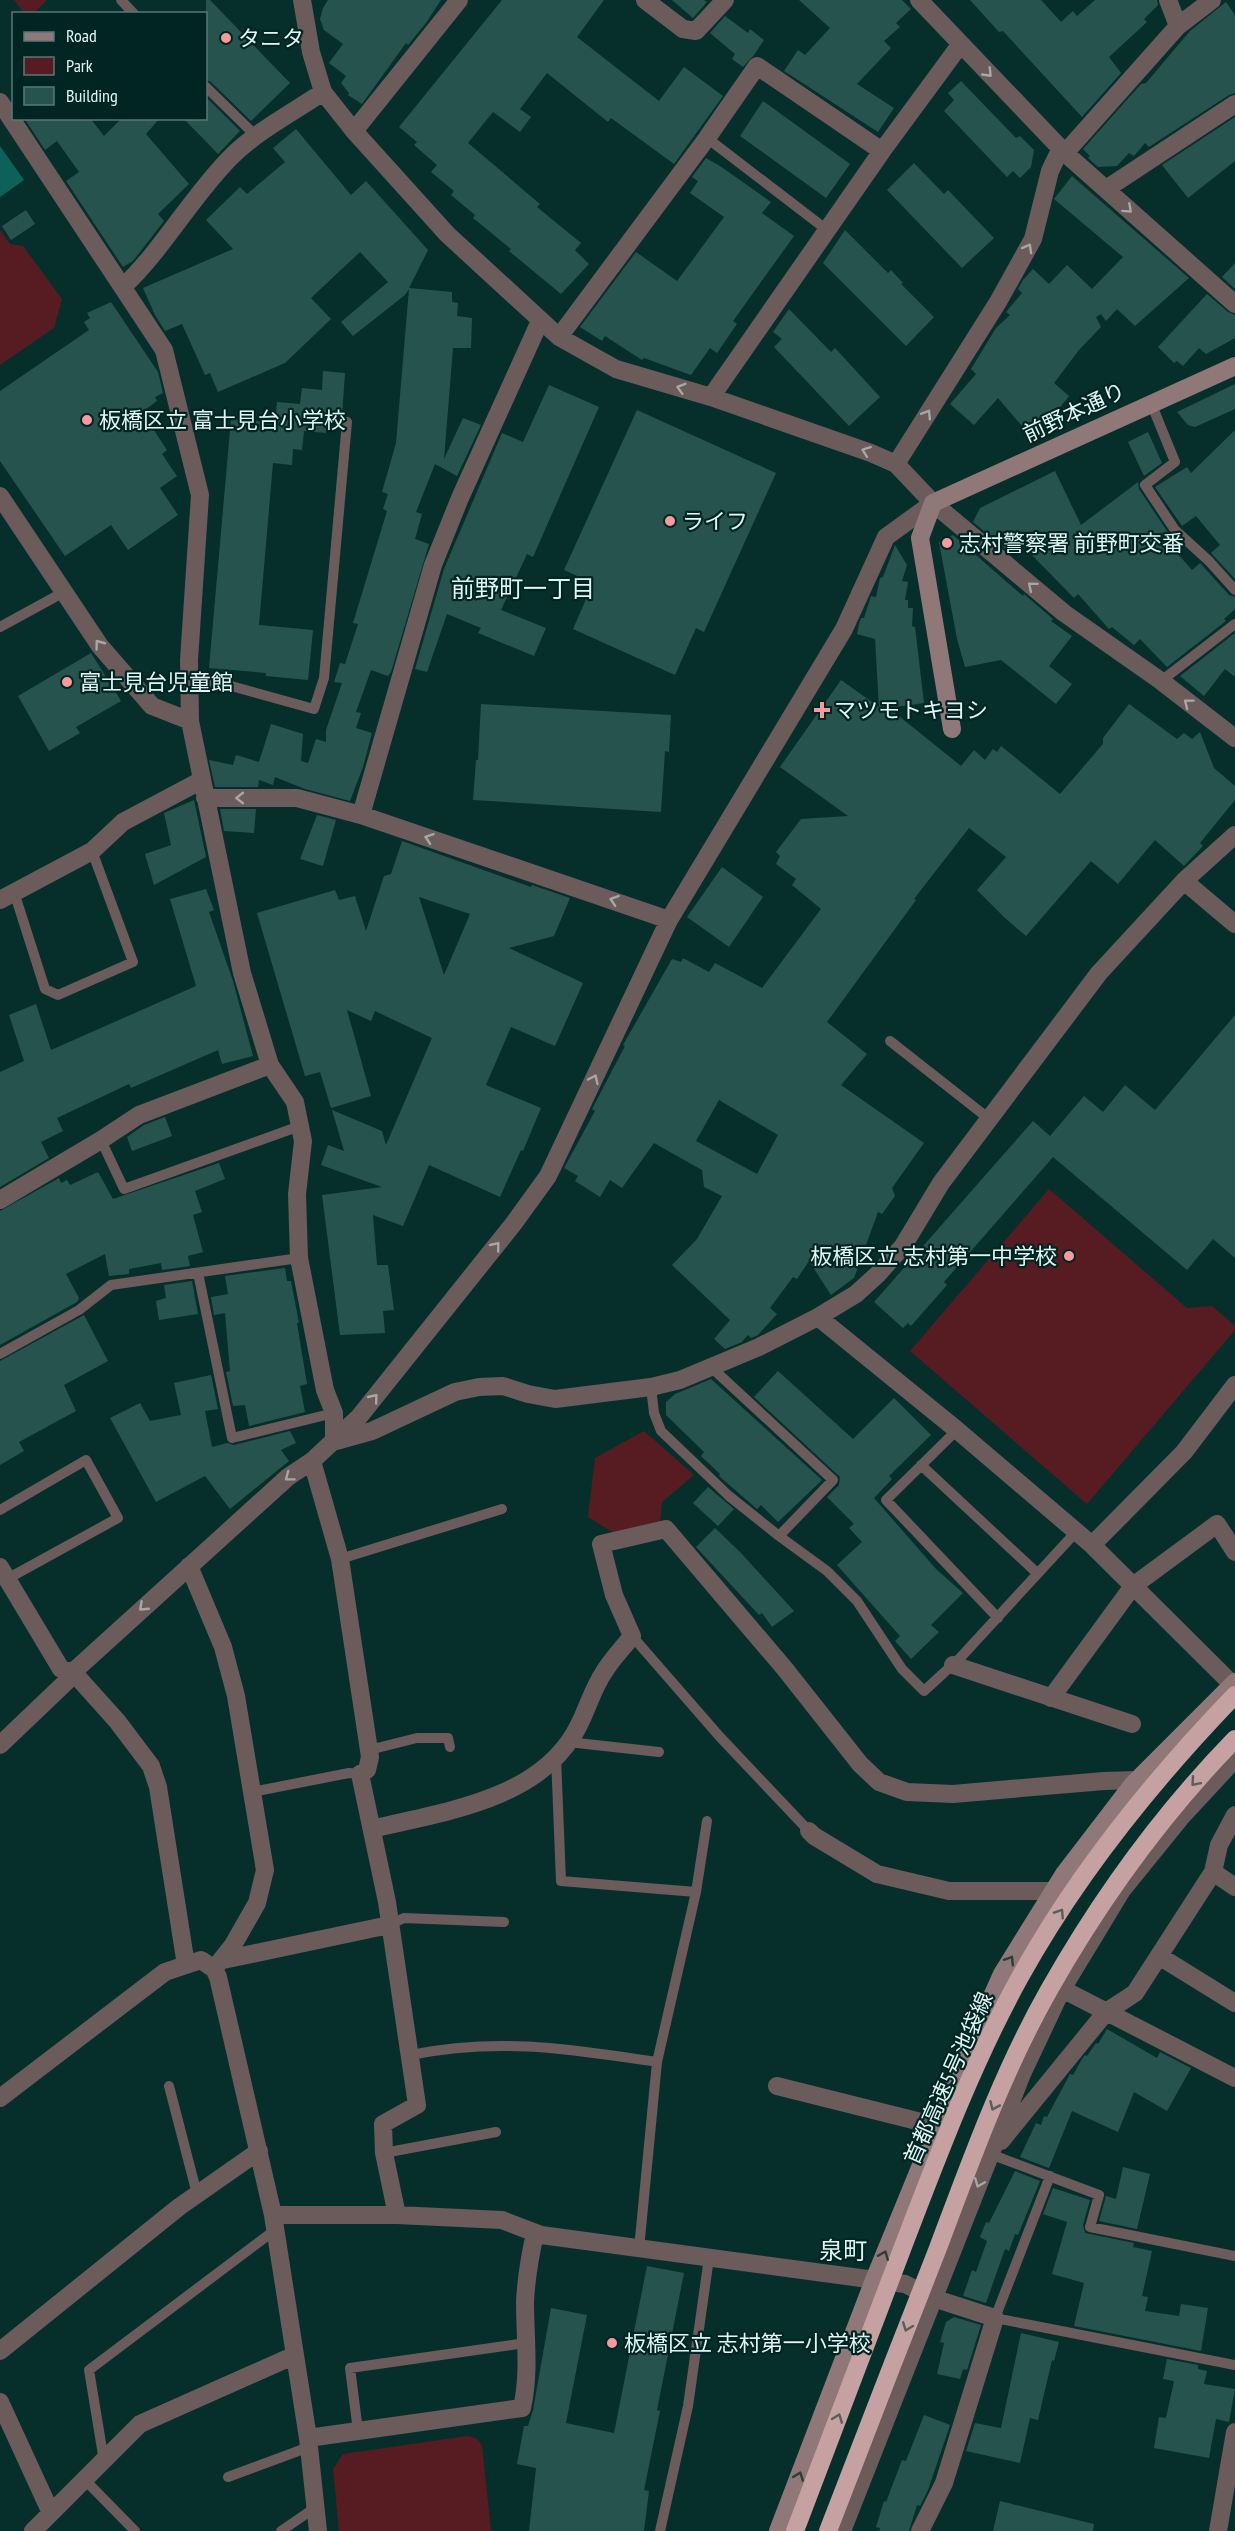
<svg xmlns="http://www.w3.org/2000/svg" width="1235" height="2531" font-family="'PT Sans Narrow','Noto Sans JP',sans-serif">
<rect width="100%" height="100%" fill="#062f2c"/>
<path fill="#571c22" d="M14,0H47L34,13L25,14Z
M0,230L10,244L23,246L62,299L54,328L0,365Z
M1049,1189L1187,1308L1212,1306L1235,1326V1330L1087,1504L910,1351Z
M644,1431L694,1475L662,1502L660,1522L614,1533L588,1517L595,1458Z
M467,2436L476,2438L482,2445L491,2531H339L333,2469L343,2454Z"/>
<path fill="#0c615a" d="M0,146L24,180L0,197Z"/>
<path fill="#27534e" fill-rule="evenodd" d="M206,0H210L290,83L251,121L211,82L206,80Z
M328,0H441L426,23L408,45L406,43L362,104L348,95L349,93L341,83L346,76L329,63L343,44L324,30L320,19L323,8Z
M502,0H604L577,37L659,101L684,67L723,96L674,164L611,118L608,122L547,73L520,109L531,117L520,132L493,112L468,143L540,204L537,207L581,243L575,250L589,264L561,294L509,251L511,249L473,218L475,215L451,195L454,191L431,172L437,165L414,145L417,142L399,127Z
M672,0H704L707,2L693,18Z
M799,0H902L911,9L896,23L900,27L884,41L891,48L857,84L894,108L878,132L784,71L798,50L805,55L830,28Z
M970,0H1041L1061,22L1073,11L1077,16L1095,0H1157L1158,5L1144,19L1147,22L1109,57L1121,73L1082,117L1003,31L999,32Z
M1226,2L1235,15V93L1229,95L1149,147L1145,143L1134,156L1129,153L1117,166L1098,167L1088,158L1090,156L1083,149L1141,84L1146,83L1190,31Z
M725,16L748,33L750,29L764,40L754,55L743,67L732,59L735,54L710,33Z
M961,81L1016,138L1020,136L1034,150L1031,167L1020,178L1013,171L1007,177L944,111L954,100L948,93Z
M206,97L240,131L218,154L183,118H206Z
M763,101L850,164L826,198L740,136Z
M1235,117V161L1188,198L1162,165Z
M24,118H90L104,136L122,118H160L146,134L189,184L158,214L164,221L133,261L123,267L66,181L79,172L57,141L45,150Z
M296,129L351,195L366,181L428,250L409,288L452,292V302L458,303L457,316L472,318L471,348H453L444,459L463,418L481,425L457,476L435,464L416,512L422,514L415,539L429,544L391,672L388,676L371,670L356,712L361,713L356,728L372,733L363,767L350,801L305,789L275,777L273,785L259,780L258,787H215L209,760L233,765L236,755L259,762L271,724L303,734L301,761L308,763L316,739L326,742V730L342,683L334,682L340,663L345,664L358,624L353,623L387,511L383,509L388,494L382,492L396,443L409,289L405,295L353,336L341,322L388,282L360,252L311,298L331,319L285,363L218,392L210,373L205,375L182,324L165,331L155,315L143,288L233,249L206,220L240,187L247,194L285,162L273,148Z
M706,158L720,166L771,202L762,213L794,236L733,321L737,324L717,353L710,348L691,375L644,358L642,360L605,336L602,341L580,327L636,252L677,281L724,217L690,193L698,181L692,177Z
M914,163L944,194L948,190L994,238L962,268L887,190Z
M1072,176L1189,278L1135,326L1117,309L1106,321L1101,314L1096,317L1101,327L1079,350L1054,383L1069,396L1053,416L1035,431L1032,428L1027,432L998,398L974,425L950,404L976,374L971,369L996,328L1010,315L1006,312L1022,293L1018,289L1023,280L1033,269L1049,284L1067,265L1092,289L1123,257L1054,199Z
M26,210L35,224L11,240L2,226Z
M845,230L888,273L891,270L903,283L901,284L934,317L906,346L823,263Z
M1235,263V289L1222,277Z
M1207,294L1228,312L1235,315V338L1206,354L1199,348L1183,366L1177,361L1174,363L1158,347Z
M111,302L158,372L163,393L155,397L157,401L142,412L167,450L162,454L177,476L160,488L178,515L128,550L111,525L65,556L0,461V391L89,330L84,322L90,318L87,313Z
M789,309L831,352L835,348L880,397L849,426L774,347L782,339L773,332Z
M323,371L345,373L342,417L327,416L326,433L304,431L302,450L293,449L292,465L273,463L259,625L313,630L308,680L266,676V673L209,668L231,419L275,423L277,402L300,404L302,388L322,390Z
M1235,384V409L1195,427L1188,425L1177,412Z
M549,385L599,407L533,557L527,554L501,610L546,628L534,656L478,633L481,628L447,614L427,672L415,669L444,569L502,433L523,442Z
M637,410L776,473L704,632L696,628L675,675L573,629L593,583L564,570Z
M1235,430V579L1211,553L1220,545L1196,516L1182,526L1155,487L1187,467L1191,473Z
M1148,432L1162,463L1144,476L1128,442Z
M1055,471L1081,525L1138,482L1139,489L1169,534L1164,538L1192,570L1200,563L1229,595L1235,597V609L1224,619L1226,621L1167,667L1140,639L1134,645L1112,627L1109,629L1078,594L1074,598L1022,545L1009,552L973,522L980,508Z
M953,535L1023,596L1024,594L1053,619L1051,621L1072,636L1049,666L1072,684L1056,704L1001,660L965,667L957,639L939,542Z
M895,545L907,565L902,581L908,582L905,600H908V608H913L912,626L915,627L924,703L889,708L961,766L974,750L985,760L993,749L997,752L1001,746L1060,794L1103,744V738L1129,704L1177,739L1184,733L1192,739L1200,732L1214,768L1235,786V800L1200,843L1203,846L1184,866L1155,840L1118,884L1091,861L1026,936L1005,918L977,890L1006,857L969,828L914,899L916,900L827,1022L867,1054L841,1085L924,1143L892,1188L895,1196L882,1214L878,1212L854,1278L831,1295L809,1261L797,1279L793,1277L770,1308L777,1314L758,1335L751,1338L748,1335L742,1342L725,1349L714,1339L730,1320L672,1265L697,1239L722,1196L704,1187L702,1170L654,1143L622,1188L610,1180L600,1197L575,1181L578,1176L564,1168L595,1111L592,1109L625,1046L623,1045L672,959L681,962L683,958L709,972L715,963L762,988L821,909L792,885L796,879L776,864L780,856L776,852L801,819L848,816L780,767L841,680L879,707L875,639L857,634L859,624L861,618H864L871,596L876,597L880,578L883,577ZM719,1100L778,1135L757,1174L696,1141Z
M1235,633V677L1225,669L1204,696L1180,676Z
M91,653L121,701L76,727L80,733L49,751L18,696Z
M481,704L671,715L669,752L665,751L661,812L473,800L476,760H478Z
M194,800L206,857L154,885L145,854L171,845L164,813Z
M220,809H256L254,833L224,831Z
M317,815L336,820L323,866L300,859Z
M402,841L531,887L532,885L570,898L554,936L509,948L583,983L555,1046L511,1027L486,1085L541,1108L523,1151L521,1150L500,1197L429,1165L403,1226L373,1215L377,1265H388L394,1310L383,1311L385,1333L340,1335L322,1195L382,1187L321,1165L328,1145L344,1151L332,1110L382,1131L386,1145L432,1038L375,1011L371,1021L347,1010L371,1096L331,1108L320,1072L305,1076L257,913L335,890L339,900L355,896L366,931L384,876L391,874ZM419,897L470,914L444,975Z
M722,867L763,897L729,947L687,917Z
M206,889L214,910L209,912L233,981L253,1056L222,1064L218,1050L131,1088L129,1084L57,1118L63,1131L41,1142L49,1158L0,1187V1072L24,1061L9,1015L36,1004L51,1050L196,986L170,899Z
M1235,1015V1258L1213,1239L1187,1270L1053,1157L944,1282L947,1285L911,1326L908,1323L903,1328L874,1302L1033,1121L1050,1136L1084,1096L1103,1112L1125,1085L1155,1110Z
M165,1117L172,1136L132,1151L127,1137L144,1125Z
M219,1163L225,1179L195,1191L202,1212L193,1215L203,1252L188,1256L190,1266L162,1270L161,1263L129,1269V1274L109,1276L105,1254L66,1274L79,1298L77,1302L0,1345V1211L59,1178L61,1183L67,1180L70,1185L98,1172L113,1199Z
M285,1268L287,1281H291L299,1323H297L307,1384L300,1386L305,1412L249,1426L245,1405L233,1406L226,1372L230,1371L225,1313L214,1315L211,1297L228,1294L225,1276Z
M192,1281L198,1314L159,1320L156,1301L166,1298L164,1285Z
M84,1315L108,1361L64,1385L76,1411L19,1442L24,1451L0,1465V1361Z
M778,1371L853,1439L894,1398L931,1435L889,1476L892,1479L874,1498L936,1569L963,1593L931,1625L939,1632L911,1659L895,1641L900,1636L837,1565L862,1542L849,1528L854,1524L827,1497L839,1485L840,1477L754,1397Z
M211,1375L218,1409L205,1411L212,1447L227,1443L234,1445L290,1431L296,1443L281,1450L289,1461L230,1509L205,1476L156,1502L110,1418L140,1403L150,1421L181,1415L174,1383Z
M711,1379L822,1480L778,1522L761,1505L757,1509L719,1476L720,1474L701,1456L704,1452L666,1415V1402L675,1394Z
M708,1487L734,1509L718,1526L693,1503Z
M715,1528L741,1553L794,1611L772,1627L762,1613L759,1615L696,1547Z
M1107,2029L1157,2058L1160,2052L1191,2068L1167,2111L1134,2092L1118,2132L1072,2111L1049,2168L1020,2157L1036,2123L1041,2125L1044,2116L1047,2117L1070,2074L1073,2075L1082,2059L1085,2055L1087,2056L1096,2043L1098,2044Z
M1123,2167L1150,2174L1137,2229L1099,2221L1106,2196L1116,2199Z
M1015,2171L1040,2181L1018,2235L1015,2234L1009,2251L1005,2249L986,2303L963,2296L972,2270L976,2272L987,2241L980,2237L986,2222L989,2223Z
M1053,2188L1090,2200L1083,2225L1085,2233L1134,2243L1133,2247L1152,2251L1142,2296L1148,2297L1145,2311L1179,2316L1181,2304L1208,2308L1201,2351L1074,2326L1084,2283L1052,2274L1067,2222L1043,2214Z
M647,2266L684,2273L657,2410L660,2411L644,2490L649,2491L644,2531H529L536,2468L517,2464L524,2426H528L533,2410L551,2308L587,2315L566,2423L614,2433Z
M954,2317L981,2325L967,2370L963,2369L960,2379L937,2374L944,2343L940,2342L946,2322Z
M1021,2333L1059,2342L1054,2361L1052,2360L1038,2420L1030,2418L1020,2463L966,2451L975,2423L1001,2428Z
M1167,2359L1198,2365V2369L1207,2371L1204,2384L1235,2389L1229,2422L1216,2419L1209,2458L1154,2448L1159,2417L1166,2418L1174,2381L1163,2379Z
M924,2415L950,2425L928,2490L920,2506L917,2505L909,2531H879L880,2528L876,2527L884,2501L886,2502L902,2460L906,2461Z
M1000,2501L1094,2524L1093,2531H993Z"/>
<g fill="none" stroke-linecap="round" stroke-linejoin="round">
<path stroke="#6b5b5b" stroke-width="10" d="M121,0L134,14
M206,87L257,137
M707,138L827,230
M1151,403L1175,462L1145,485L1175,530L1209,561L1235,590
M0,627L64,592
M1161,681L1235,624
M189,683L224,684L314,709L324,678L347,422
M14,892L45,989L58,995L133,962L92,851
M890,1041L988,1118
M101,1140L124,1189L300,1126
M198,1273L232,1438L334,1413
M0,1354L79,1310L111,1285L299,1258
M712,1368L833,1480L779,1536
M651,1387L654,1413L661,1431L729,1496L779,1536L827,1571L857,1601L902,1669L924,1691L960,1658L1076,1532
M957,1430L886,1500L998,1618
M921,1465L1037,1573
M0,1510L86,1460L118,1518L7,1579
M340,1559L502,1509
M632,1636L720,1737L809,1831
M568,1742L659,1752
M369,1750L417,1738H448L450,1747
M556,1757L561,1881L696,1892
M252,1792L349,1773L360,1774
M389,1925L404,1918L504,1922
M410,2055C499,2037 569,2049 657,2062
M169,2086L197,2194
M384,2153L496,2132
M990,2154L1099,2195L1090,2227L1235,2256
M1050,2176L995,2318L1235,2365
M639,2249L657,2062L696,1892L707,1821
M358,2431L350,2368L526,2343
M104,2461L89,2370L275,2230
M228,2477L309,2447
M85,2480L135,2531
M281,2531L316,2507
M660,2531L688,2406L709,2258"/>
<path stroke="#6b5b5b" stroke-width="18" d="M302,0L311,52L323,92L354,131L447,234L559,337L616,369L711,397L871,453L896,464L933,503L1064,613L1161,681L1235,738
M645,0L683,29L696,31L725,0
M919,0L1065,153L1235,304
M1168,0L1178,26
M0,102L164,350L200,495L189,660L190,721L242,973L270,1065L295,1102L303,1141L297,1194L299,1258L325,1390L334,1413V1441
M354,131L459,0
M1065,153L1178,26L1212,0
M1106,189L1235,104
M123,287C163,249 190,199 229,159C255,132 292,113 323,92
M559,337L707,138L757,66L882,151
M711,397L882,151L960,45
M896,464L998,302L1033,239L1050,171L1061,148
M0,496L100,646L152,706L190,721
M205,798H297L361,815L669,920
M361,815L433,565L460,498L540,321
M1184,881L1235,924
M0,900L92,851L123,822L202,780
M0,1200L101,1140L139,1115L270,1065
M818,1317L957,1430L1092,1545L1232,1684
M336,1441L372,1431L455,1392L479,1387L503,1386L528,1394L555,1399L651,1387L680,1380L759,1347L818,1317L856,1294L878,1274L903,1246L941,1183L1099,973L1184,881L1235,835
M312,1461L340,1559L370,1757L367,1770L360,1774L387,1902L417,2105L383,2124L384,2153L397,2215
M1092,1545L1184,1452L1235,1385
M189,1566L223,1647L236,1696L265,1870L257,1903L233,1945L214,1969
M0,1567L61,1669L73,1672L117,1721L151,1766L158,1787L186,1965
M953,1665L1132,1724
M1051,1698L1133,1586L1217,1524L1235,1552
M0,1745L67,1681L73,1672L288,1477L312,1461L359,1417L514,1223L548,1176L669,920L844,629L886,537L933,503
M372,1829C441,1812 534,1801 574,1734C586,1715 591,1691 604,1672C612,1659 623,1648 632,1636L614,1595L601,1544L666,1529L785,1669L860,1764L879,1782L907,1792L953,1794L1104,1781L1137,1780
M809,1831L814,1836L877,1874L949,1891H1054
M1213,1872L1235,1887
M1159,1956L1235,2003
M223,1960L389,1925
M1062,1989L1235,2078
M777,2086L937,2126
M0,2098L165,1972L201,1960L214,1969L218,1977L273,2215L308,2438L318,2531
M1001,2141L1106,2012L1135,1993L1213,1872L1219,1845L1235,1815
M273,2215H397L502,2220L541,2235L905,2284L933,2298L995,2318L944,2483L920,2531
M0,2351L179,2207L259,2151
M0,2402L51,2513
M308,2438L522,2408C530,2373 525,2338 525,2302C526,2278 530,2256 535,2233
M33,2531L140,2424L293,2356
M842,2531L1022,2074L1062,1989L1122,1890L1182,1816L1235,1759
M1218,2531L1235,2432"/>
<path stroke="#907778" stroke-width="18" d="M952,729L920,538L933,503L1235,366
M778,2531L874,2280L969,2048L1002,1974L1064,1874L1133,1784L1235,1682"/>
<path stroke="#c6a1a1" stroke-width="18" d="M795,2531C831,2435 868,2340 904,2244C939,2153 973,2062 1020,1977C1078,1872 1153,1780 1235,1695
M828,2531C864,2437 901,2342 938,2248C971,2160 1003,2071 1049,1990C1101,1898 1162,1814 1235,1739"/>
</g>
<defs><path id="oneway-chevron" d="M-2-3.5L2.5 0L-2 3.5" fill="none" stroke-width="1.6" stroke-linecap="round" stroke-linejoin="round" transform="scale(1.5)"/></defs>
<g stroke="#a6a8a6">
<use href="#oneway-chevron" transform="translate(988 73) rotate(46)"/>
<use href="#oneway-chevron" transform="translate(1128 209) rotate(42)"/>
<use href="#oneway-chevron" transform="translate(1028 248) rotate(-61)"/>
<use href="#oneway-chevron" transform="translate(681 388) rotate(-164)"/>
<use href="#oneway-chevron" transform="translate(927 414) rotate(-58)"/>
<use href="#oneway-chevron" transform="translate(866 451) rotate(-159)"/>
<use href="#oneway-chevron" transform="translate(1032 586) rotate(-140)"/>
<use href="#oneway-chevron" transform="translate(99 644) rotate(-127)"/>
<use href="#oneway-chevron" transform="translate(1188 703) rotate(-143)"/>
<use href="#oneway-chevron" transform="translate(240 798) rotate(-180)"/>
<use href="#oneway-chevron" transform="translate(429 838) rotate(-161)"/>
<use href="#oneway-chevron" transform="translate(614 900) rotate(-161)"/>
<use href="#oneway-chevron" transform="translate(594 1079) rotate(-65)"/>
<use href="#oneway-chevron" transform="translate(496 1246) rotate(-51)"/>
<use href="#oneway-chevron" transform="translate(374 1398) rotate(-51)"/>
<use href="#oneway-chevron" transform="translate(289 1477) rotate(143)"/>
<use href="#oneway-chevron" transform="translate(143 1607) rotate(137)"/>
<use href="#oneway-chevron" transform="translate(979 2183) rotate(112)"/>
</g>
<g stroke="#595d5b">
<use href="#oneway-chevron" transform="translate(1195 1782) rotate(131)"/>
<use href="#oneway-chevron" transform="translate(1060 1913) rotate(-57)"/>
<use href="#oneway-chevron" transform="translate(994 2106) rotate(114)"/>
<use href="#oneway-chevron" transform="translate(907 2327) rotate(111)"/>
<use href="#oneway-chevron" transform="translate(838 2418) rotate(-69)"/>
</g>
<g stroke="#2b3e3c">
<use href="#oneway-chevron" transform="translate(1010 1960) rotate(-58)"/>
<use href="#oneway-chevron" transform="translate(884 2255) rotate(-68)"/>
<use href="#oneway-chevron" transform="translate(799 2476) rotate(-69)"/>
</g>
<g fill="#f59b9e" stroke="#002522" stroke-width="2">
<circle cx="226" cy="38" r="6"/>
<circle cx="87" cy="420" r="6"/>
<circle cx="670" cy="521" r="6"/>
<circle cx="947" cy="543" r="6"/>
<circle cx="67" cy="682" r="6"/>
<path d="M819 701h6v6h6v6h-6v6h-6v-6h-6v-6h6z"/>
<circle cx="1069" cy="1256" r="6"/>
<circle cx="612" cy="2343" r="6"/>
</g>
<g text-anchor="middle" stroke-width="4.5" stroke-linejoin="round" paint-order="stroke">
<g font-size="22" fill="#e1f5f2" stroke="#002522" text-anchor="start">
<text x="238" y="46">タニタ</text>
<text x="99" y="428">板橋区立 富士見台小学校</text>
<text x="682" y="529">ライフ</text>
<text x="959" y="551">志村警察署 前野町交番</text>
<text x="79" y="690">富士見台児童館</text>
<text x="834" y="718">マツモトキヨシ</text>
<text x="1057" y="1264" text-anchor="end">板橋区立 志村第一中学校</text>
<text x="624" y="2351">板橋区立 志村第一小学校</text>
</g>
<g font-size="22" fill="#e1f5f2" stroke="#002522">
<text transform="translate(1074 412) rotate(-25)" y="8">前野本通り</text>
<text transform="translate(948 2078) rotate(-66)" y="8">首都高速5号池袋線</text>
</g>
<g font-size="24" fill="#e1f5f2" stroke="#002522">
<text x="523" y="597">前野町一丁目</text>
<text x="843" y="2259">泉町</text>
</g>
</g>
<rect x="12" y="12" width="195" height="108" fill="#002522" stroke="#5a7875" stroke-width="1.5"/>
<rect x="24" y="32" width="30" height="9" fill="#907778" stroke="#5a7875" stroke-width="1.5"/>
<text x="66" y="42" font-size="18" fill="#e1f5f2">Road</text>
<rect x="24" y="57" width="30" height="18" fill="#571c22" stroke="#5a7875" stroke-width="1.5"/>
<text x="66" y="72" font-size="18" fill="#e1f5f2">Park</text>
<rect x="24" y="87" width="30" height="18" fill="#27534e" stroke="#5a7875" stroke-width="1.5"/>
<text x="66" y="102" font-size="18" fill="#e1f5f2">Building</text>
</svg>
